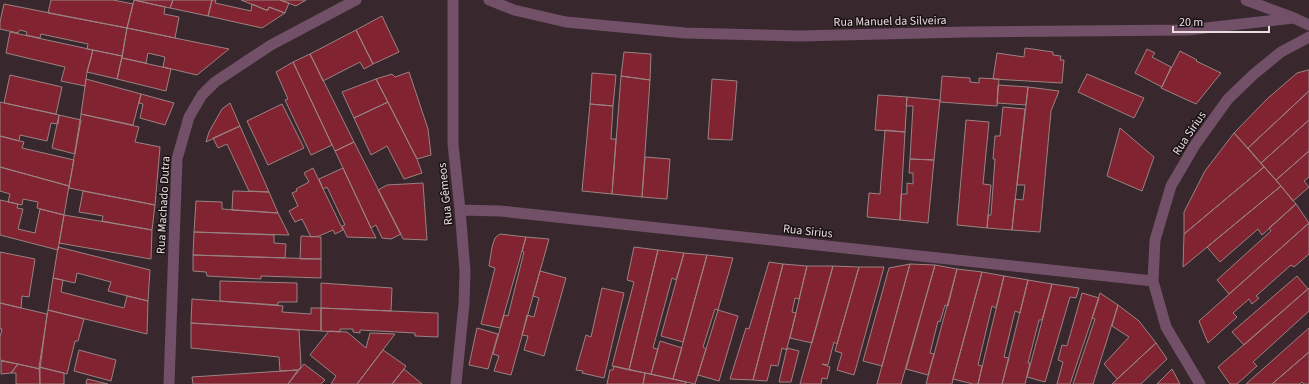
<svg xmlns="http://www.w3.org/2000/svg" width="1309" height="384" font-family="'Source Sans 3',sans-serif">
<rect width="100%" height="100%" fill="#38272d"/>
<path fill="#812330" stroke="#998383" d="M51,0H113L133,4L127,28L48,13Z
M134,0L165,7L164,14L179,17L175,38L127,28Z
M134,0H173L170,8Z
M173,0H212L208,16L170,8Z
M212,0H216L215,3L251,11L252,4L266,10H268L269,7L285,13L262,28L208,16Z
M241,0H280L289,3L285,13L269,7L268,10H266Z
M280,0H306L296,6Z
M4,4L127,28L122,56L87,49L88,44L41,34L40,38L26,35L27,32L20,30L18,33L0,29V22Z
M382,16L399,52L373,64L356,30Z
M127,28L175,38L229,49L197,75L163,67L165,57L148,53L146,63L122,58Z
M356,30L373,64L364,69L360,62L323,81L310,54Z
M10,32L93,50L87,72L85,86L61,81L65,67L6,53Z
M1025,48L1053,52V55L1061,56L1060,60H1064L1062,83L993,79L997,53L1024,57Z
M1147,49L1155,53L1152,57L1171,67L1162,87L1135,73Z
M93,50L122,56L117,79L87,72Z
M1180,51L1197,60L1196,61L1221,73L1196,104L1161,88Z
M624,52L651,54L650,80L621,76Z
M310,54L354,142L335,151L293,62Z
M122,58L171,69L166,91L117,79Z
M293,62L332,145L311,155L285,100L288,99L276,72Z
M1308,70H1309V91L1248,148L1234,133L1235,132L1267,99L1297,73Z
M409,72L428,129L431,155L417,159L376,79L392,74L395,77Z
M592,73L616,75L613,106L590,104Z
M1087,74L1144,98L1134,118L1078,92Z
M10,75L62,87L56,114L4,103Z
M621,76L650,80L642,197L612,194Z
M942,76L970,78V82L979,83V78L999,79L997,106L940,102Z
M86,79L141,94L133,125L81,114Z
M376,79L388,102L354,118L342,92Z
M712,79L737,81L732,140L708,139Z
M998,85L1028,87L1026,105L997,103Z
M1028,87L1059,91L1051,111L1040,232L1012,230L1015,199L1023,200L1025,185H1017Z
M1309,91V120L1261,163L1248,148Z
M141,94L174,103L165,125L140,118L143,104L139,103Z
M878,95L907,97L905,132L875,130Z
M907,97L940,100L934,160L910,159L913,106H906Z
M0,102L59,115L58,124L51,123L47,141L20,135L19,141L0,136Z
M388,102L417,159L422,173L404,179L387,146L371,155L354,118Z
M230,103L240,126L206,142L209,132L222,109Z
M282,104L304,148L268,165L247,121Z
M590,104L613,106L611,139H616L612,194L582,191Z
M1003,107L1025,109L1012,230L987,228L988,215H991L995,159H993L995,136H1000Z
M81,114L139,127L135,142L160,147L155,205L69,188Z
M59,115L81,120L75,154L52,148Z
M966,120L989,122L983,184L991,185L987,228L957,225Z
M1309,120V151L1276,180L1261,163Z
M240,126L269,192L249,191L227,144L218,148L213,138Z
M1120,128L1154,157L1142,191L1107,176Z
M885,130L905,132L900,220L867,217L869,193L880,194Z
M1234,133L1264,167L1184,234V212L1205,171Z
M0,136L24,142L22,148L74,160L69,186L0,167Z
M354,142L401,234L391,239L382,238L376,225L371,228L335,151Z
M1309,151V177L1304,181L1309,187L1293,201L1276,180Z
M645,157L670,159L667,199L642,197Z
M910,159L934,160L928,223L900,220L901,194H907V183L913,184V173H909Z
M0,167L69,186L64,215L37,208L38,202L23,199L22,205L8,202L10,194L0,191Z
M1264,167L1281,186L1183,267L1184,234Z
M313,168L343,230L335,234L333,230L319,236L311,237L302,219L295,222L289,211L298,206L292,193L297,191L296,189L309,182L304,173Z
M343,168L371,228L376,238L347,237L342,226L345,225L327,187L323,189L319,179Z
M423,183L427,240L403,239L378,190L387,185Z
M1281,186L1296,204L1262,235L1258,229L1220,262L1207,247Z
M83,191L155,205L152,230L102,221L103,216L79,212Z
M233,191L269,192L278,213L232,210Z
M0,200L18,204L17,208L23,209L18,229L35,233L40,209L64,215L58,250L0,235Z
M196,201L222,202V209L278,213L289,235L194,232Z
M1296,204L1309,223L1229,294L1217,280L1271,231L1269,228Z
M64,215L152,230L151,259L59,243Z
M1309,223V254L1294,267L1291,265L1256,296L1259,298L1252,304L1249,299L1233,313L1237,317L1208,343L1199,321Z
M194,232L274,235V243L286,244L285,258L193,255Z
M500,234L526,237L500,328L481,324L495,268L489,266L492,247L495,238Z
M301,236L321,237V259H300Z
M526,237L549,239L511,375L494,371L499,356L493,354L504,315L508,316L524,252L522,251Z
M58,247L150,270L148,301L108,291L111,282L81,274L77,273L75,283L53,278Z
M634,247L658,250L629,370L612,366L634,282L627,280Z
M658,250L684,253L676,280L672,278L653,348L658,349L651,374L629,370Z
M0,252L35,259L29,297L22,296L21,308L0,303Z
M684,253L707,255L683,342L661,336Z
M193,255L321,259V278L261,276V279L207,276L206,272L193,271Z
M707,255L733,258L718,310L715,309L703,347L706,349L695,384L673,379Z
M769,262L783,264L753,380L730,379L746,328L749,329Z
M783,264L807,266L799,299L795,298L792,312L796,313L787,348V350L782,348L778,366L771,365L767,381L753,380Z
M910,264L882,366L863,361L889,268Z
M910,264L935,265L901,384H877Z
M935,265L957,269L948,306L945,305L940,322L938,321L930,353L934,354L928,375L906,369Z
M807,266H833L812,343L790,338Z
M833,266L859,267L837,344L834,342L828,365L822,364L830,367L827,379L822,378L821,384H800Z
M859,267H884L854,375L837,370L842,353L835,351Z
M957,269L982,272L953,379L952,384H926Z
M540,271L566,278L544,356L524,350L528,336L522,335L527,315L534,317L539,298L533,296Z
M982,272L1004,276L996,308L992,306L978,365L982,366L978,384H973L953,379Z
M1004,276L1028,280L1020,313L1015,311L1004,357L1009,358L1002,384H978Z
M1297,276L1308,289L1244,345L1232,332Z
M53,278L63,280L61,292L124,308L127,296L148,301L147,334L48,310Z
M1028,280L1052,284L1042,320H1039L1028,363H1030L1025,384H1002Z
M220,281L297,283V302H278V305L220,301Z
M321,283L392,288L391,311L321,308Z
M1052,284L1079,288L1076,298L1070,297L1045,382L1027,377Z
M602,288L624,293L604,378L582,373L583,371L576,370L586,335L591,337Z
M1309,288V311L1253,362L1257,366L1237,384H1230L1218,367Z
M1082,293L1099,298L1070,384H1057L1063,362L1058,360L1062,345L1067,346Z
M1100,293L1118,305L1093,384H1073L1095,319L1092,318Z
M192,299L283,306L282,312L311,314V308H321V331L191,323Z
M0,303L47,314L40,369L0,360V337L2,329H0Z
M1118,305L1139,321L1156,343L1117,379L1104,364L1129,337L1112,326Z
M321,308L438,313V337L415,336V333L360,330V333L353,332V329H340V332L321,331Z
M48,310L84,319L78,341H75L67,374L39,367Z
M718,310L738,316L719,381L698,375Z
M191,323L299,330L301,367L298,370L280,371L279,357L191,348Z
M477,328L498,334L488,369L469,365Z
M1309,328V352L1272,384H1246Z
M329,331L347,332L366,348L370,333L395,334L357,384H331L336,376L310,355Z
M660,341L682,348L673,379L651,374Z
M1156,343L1167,359L1141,384H1112Z
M787,348L799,351L791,382H779Z
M79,350L116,360L111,381L74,371Z
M383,350L406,366L404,369L392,384H357Z
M1309,352V384H1304L1302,382L1300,384H1272Z
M1,361L18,364L11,373L1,374Z
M18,364L40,369V384H16V373H11Z
M304,364L325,380L321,384H288Z
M614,366L645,373L643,384H607L610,370H613Z
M39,367L64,373V384H40Z
M404,369L422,384H392Z
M1172,369L1180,384H1157Z
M298,370L288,384H193L192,377Z
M645,373L686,382V384H643Z
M87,379L108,384H86Z"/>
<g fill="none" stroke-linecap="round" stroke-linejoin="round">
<path stroke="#715068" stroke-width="11" d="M453,0V144L460,210L465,271L464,304L456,384
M489,0L514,10L566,22L685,33L800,36L965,32L1188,30L1294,18
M1246,0L1294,18L1309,25
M460,210L500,211L1153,281
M169,384L177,159L189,117L202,95L215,82L271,45L356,0
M1200,384L1166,327L1153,281L1155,240L1171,186L1195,145L1228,99L1254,74L1281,52L1309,37"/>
</g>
<g text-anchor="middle" stroke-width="3" stroke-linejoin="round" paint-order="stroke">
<g font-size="12" fill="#e8dce0" stroke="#1a1215">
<text transform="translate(890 21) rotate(-1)" y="4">Rua Manuel da Silveira</text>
<text transform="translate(1189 133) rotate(-56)" y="4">Rua Sirius</text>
<text transform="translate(445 194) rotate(-96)" y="4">Rua Gêmeos</text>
<text transform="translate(163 205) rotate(-87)" y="4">Rua Machado Dutra</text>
<text transform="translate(808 231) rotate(6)" y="4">Rua Sirius</text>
</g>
</g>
<path d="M1173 26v6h96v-6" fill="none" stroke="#e8dce0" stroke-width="2"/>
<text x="1179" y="26" font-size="12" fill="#e8dce0" stroke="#1a1215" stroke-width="3" paint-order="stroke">20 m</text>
</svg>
